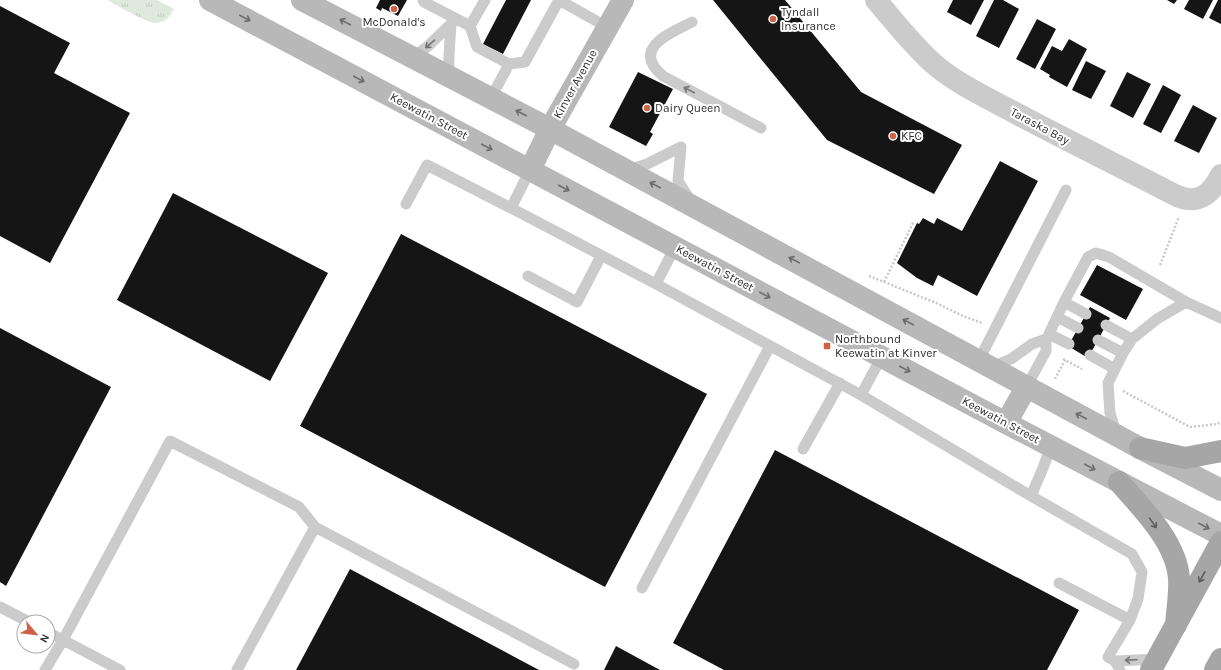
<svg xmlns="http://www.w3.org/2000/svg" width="1221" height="670" font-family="Karla,sans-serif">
<defs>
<pattern id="grass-tufts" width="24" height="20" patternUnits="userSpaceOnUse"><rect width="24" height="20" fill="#e0e9dd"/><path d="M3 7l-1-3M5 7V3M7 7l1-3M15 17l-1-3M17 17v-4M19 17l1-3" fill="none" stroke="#c0c8be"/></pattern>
</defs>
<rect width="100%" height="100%" fill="#fff"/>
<path fill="url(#grass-tufts)" d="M107,0H157L174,9C170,16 167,21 158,23C149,25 117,5 107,0Z"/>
<path fill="#151515" d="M380,0H407L398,16L382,8L381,11L376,8Z
M506,0H531L503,54L483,44Z
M713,0H785L861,92L962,145L934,194L827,140Z
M953,0H984L971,25L947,12Z
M994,0H1003L1019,9L999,48L976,36Z
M1167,0H1177L1174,4Z
M1189,0H1213L1203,19L1184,9Z
M1218,0H1221V24L1209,18Z
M0,6L70,43L54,73L130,113L50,263L0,236Z
M1037,19L1056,29L1035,69L1016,59Z
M1069,39L1087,49L1067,87L1049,77L1050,75L1040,69L1052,46L1062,51Z
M1086,61L1106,71L1091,99L1072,90Z
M638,72L673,89L650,132L653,134L646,146L609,127Z
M1127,72L1151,84L1133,118L1110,106Z
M1163,85L1181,95L1161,133L1143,124Z
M1193,105L1217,118L1199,153L1174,141Z
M1000,161L1038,181L977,296L938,275L933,286L917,278L897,263L917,223L919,224L923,218L934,224L937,218L962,231Z
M173,193L328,273L270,381L117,300Z
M401,234L707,394L605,587L300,426Z
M1097,265L1143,289L1126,320L1080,295Z
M1090,307L1110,318L1088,358L1068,346Z
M0,328L111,387L6,586L0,582Z
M775,450L1079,610L1047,670H724L673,643Z
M350,569L539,670H296Z
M616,646L660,670H604Z"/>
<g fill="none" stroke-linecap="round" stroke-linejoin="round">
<path stroke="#c8c8c8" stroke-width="2.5" stroke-dasharray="2 2" stroke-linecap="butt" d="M1160,265L1179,217
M869,276L934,302L963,316L982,323
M884,282L914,221
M1063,359L1082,369
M1055,379L1065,360
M1123,391L1190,427L1217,424L1221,422"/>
<path stroke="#cbcbcb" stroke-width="11" d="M423,0L424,2L470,26L477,47L509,64L525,62L559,0
M559,0L607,27
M692,22C671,33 630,48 663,76L761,128
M470,26L485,0
M412,57L427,47L451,24C450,42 448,59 449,76
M491,98L509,64
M530,170L511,208L656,284L675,247
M628,170L647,164L681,147L678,181L690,200
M406,204L427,165L511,208
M528,276L577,302L601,256
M656,284L861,395L882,356
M1064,302L1086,314
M1057,317L1078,328
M1106,325L1132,339
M1098,340L1123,353
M1069,344L1049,334L1064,302L1088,257L1096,253L1109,257L1186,302
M1090,355L1115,369
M979,360L1066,190
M992,367L1011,359L1032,344L1046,339
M1027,386L1046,351V339L1049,335
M861,395L1031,496L1043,468L1051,446
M1116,433L1110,413L1108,383L1123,353L1132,339L1157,319L1186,302L1221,318
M803,449L840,383
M1031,496L1132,554L1142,572L1138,599L1130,620L1108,657L1115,661
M315,527L574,664
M1059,583L1130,620
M642,588L770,346
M0,607L29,622
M45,670L63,640L48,632
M120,670L63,640L170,441L299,507L315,527L237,670
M1120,670L1115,661L1158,659"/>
<path stroke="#cbcbcb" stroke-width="22" d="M876,0C895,22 913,46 935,65C960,86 992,100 1021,116C1072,143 1125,169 1177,196C1199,205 1211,194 1221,175"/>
<path stroke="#b8b8b8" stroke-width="22" d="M210,0L1006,423L1221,535
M302,0L550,129L1140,448L1221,490
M530,170L550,129L623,0
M1006,423L1027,386"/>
<path stroke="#a6a6a6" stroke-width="22" d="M1140,448L1185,458L1221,451
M1119,482C1142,508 1177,543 1179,579C1180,594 1177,610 1176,625
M1151,670L1221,542
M1215,670L1221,659"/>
</g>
<defs><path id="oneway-shaft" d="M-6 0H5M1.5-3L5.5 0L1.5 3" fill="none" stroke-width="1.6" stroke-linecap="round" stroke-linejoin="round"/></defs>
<g stroke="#6c6c6c">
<use href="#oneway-shaft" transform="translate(245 18) rotate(28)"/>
<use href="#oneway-shaft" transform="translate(345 22) rotate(-152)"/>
<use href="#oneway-shaft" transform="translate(359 79) rotate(28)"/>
<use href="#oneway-shaft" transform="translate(521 113) rotate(-153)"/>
<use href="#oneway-shaft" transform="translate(487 147) rotate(28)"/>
<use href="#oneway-shaft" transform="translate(655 185) rotate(-152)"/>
<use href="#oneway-shaft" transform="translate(564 188) rotate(28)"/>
<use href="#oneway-shaft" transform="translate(794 260) rotate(-152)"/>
<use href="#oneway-shaft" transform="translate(765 295) rotate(28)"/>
<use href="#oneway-shaft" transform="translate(908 322) rotate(-152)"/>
<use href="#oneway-shaft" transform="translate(905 369) rotate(28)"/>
<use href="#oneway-shaft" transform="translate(1081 416) rotate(-152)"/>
<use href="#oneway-shaft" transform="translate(1090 467) rotate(28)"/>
<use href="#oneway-shaft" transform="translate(1204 526) rotate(27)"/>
</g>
<g stroke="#757575">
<use href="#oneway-shaft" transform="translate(430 44) rotate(139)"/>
<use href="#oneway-shaft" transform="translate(689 90) rotate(-152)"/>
<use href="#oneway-shaft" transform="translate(1131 660) rotate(178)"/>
</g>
<g stroke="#5e5e5e">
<use href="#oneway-shaft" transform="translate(1153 523) rotate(55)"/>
<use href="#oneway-shaft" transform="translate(1202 577) rotate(119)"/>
</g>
<g fill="#cf6246" stroke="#fff" stroke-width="1.5">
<circle cx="394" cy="9" r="4"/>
<circle cx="773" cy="19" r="4"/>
<circle cx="647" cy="108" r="4"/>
<circle cx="893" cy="136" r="4"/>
<rect x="823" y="342" width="8" height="8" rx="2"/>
</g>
<g text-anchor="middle" stroke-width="4" stroke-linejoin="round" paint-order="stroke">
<g font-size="12" fill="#2e2e2e" stroke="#fff" text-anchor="start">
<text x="781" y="16">Tyndall<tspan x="781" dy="14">Insurance</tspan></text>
<text x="394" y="26" text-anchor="middle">McDonald's</text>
<text x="655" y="112">Dairy Queen</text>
<text x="901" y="140">KFC</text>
<text x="835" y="343">Northbound<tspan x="835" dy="14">Keewatin at Kinver</tspan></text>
</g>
<g font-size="12" fill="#2e2e2e" stroke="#fff">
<text transform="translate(575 84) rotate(-61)" y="4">Kinver Avenue</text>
<text transform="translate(429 116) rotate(28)" y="4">Keewatin Street</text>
<text transform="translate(1040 126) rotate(28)" y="4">Taraska Bay</text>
<text transform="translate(715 268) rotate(28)" y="4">Keewatin Street</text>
<text transform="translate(1001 420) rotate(28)" y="4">Keewatin Street</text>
</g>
</g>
<g transform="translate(36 634) rotate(118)"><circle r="19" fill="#ffffff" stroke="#ababab"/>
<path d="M0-3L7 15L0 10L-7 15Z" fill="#cf6246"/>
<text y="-6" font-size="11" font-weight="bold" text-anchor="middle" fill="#2e2e2e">N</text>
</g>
</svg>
